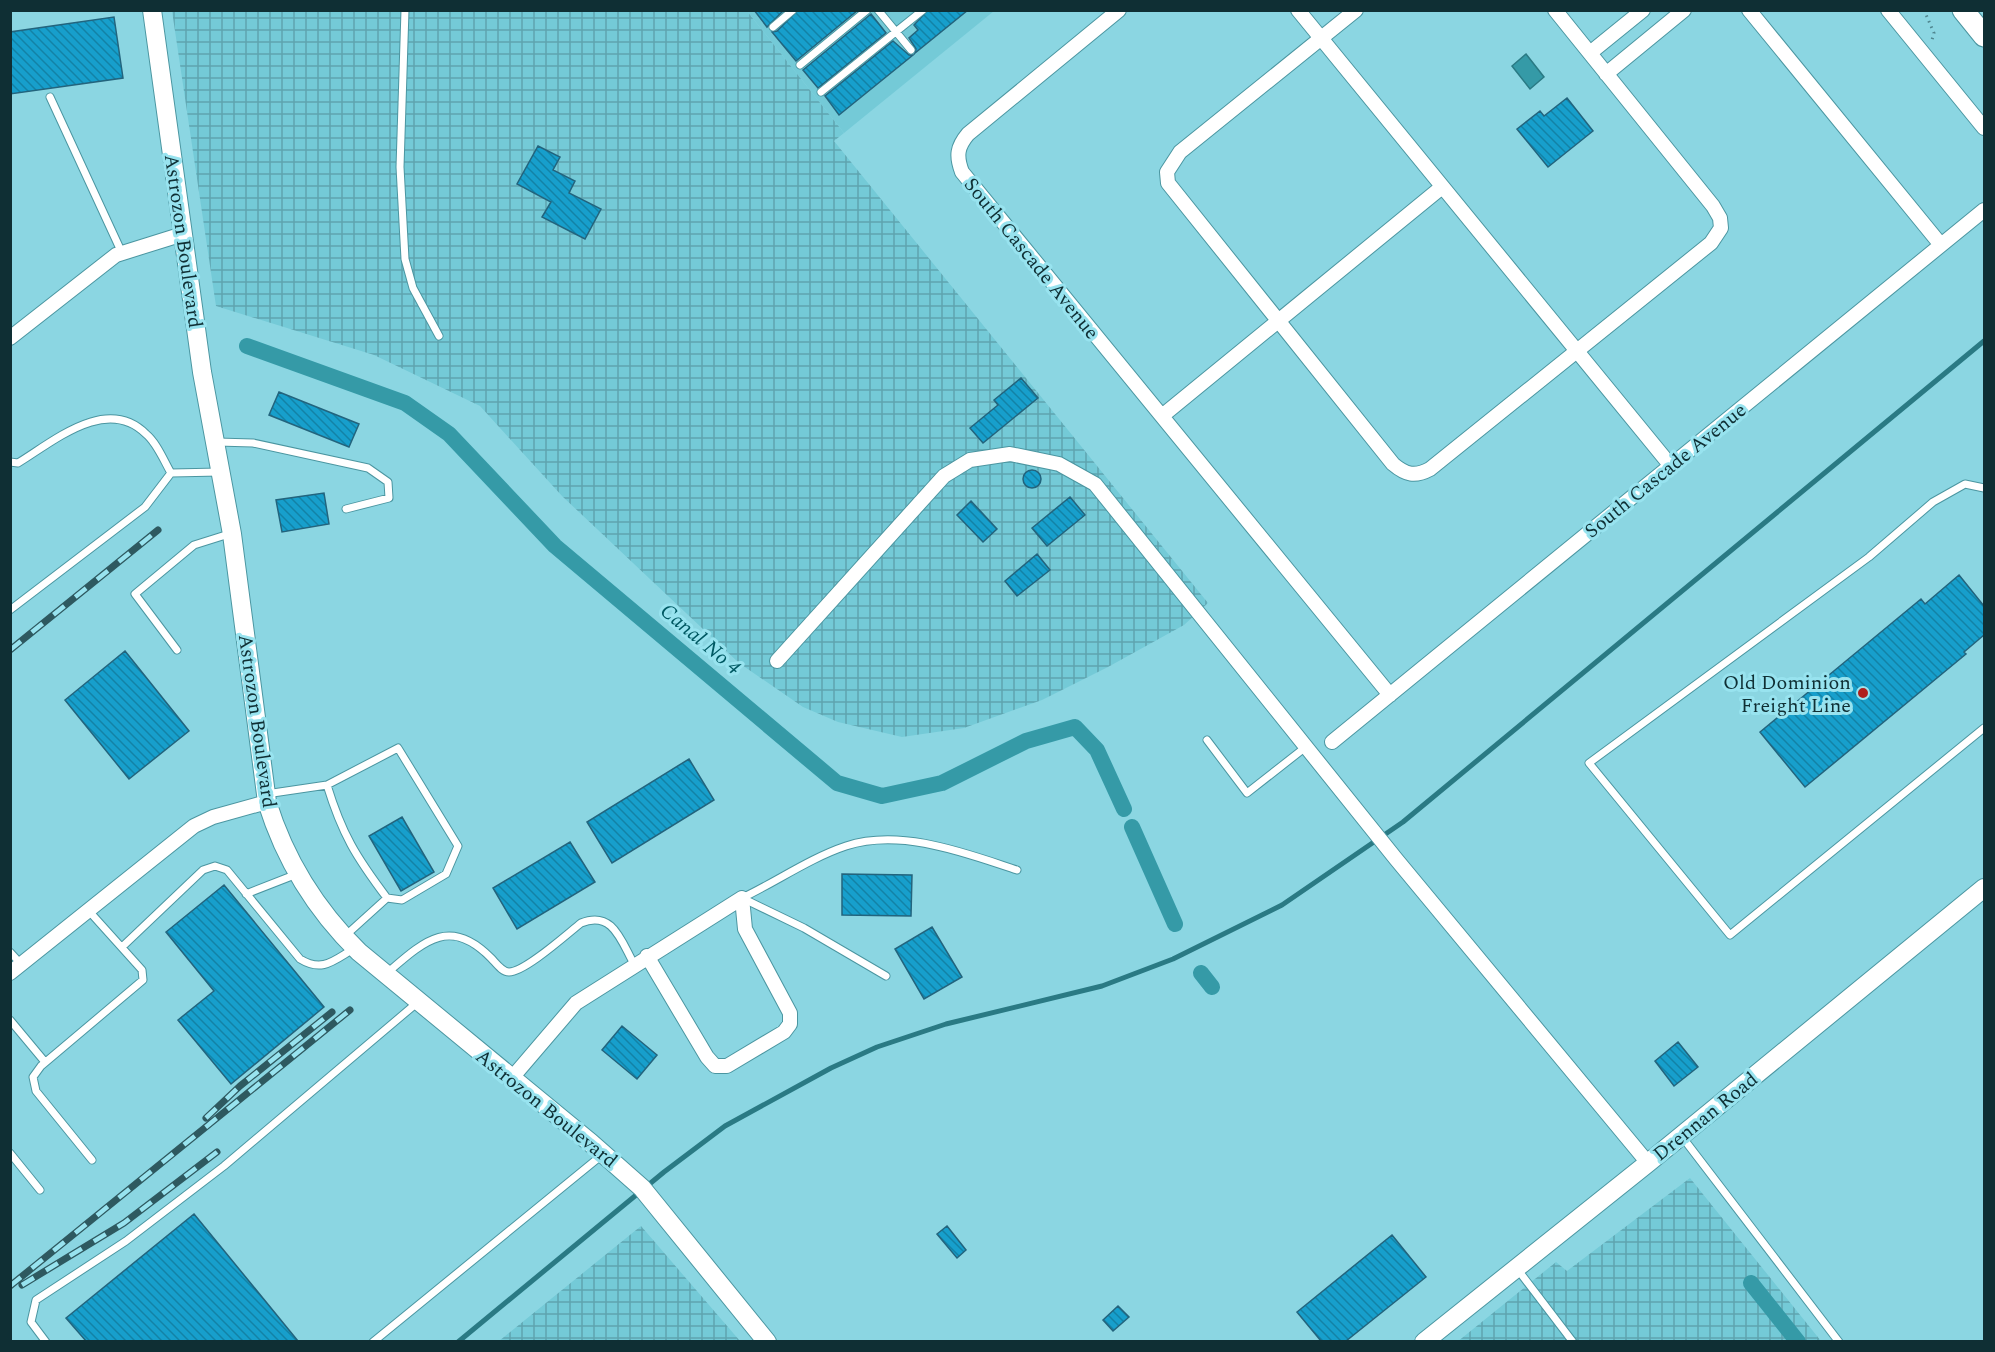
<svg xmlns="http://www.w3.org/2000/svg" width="1995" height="1352" font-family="Spectral,serif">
<defs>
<pattern id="industrial-grid" width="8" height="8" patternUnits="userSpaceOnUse" patternTransform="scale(1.5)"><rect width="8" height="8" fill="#74cad7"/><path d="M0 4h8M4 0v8" fill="none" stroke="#5ea4af"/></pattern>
<pattern id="building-back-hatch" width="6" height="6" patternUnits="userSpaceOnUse" patternTransform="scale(1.5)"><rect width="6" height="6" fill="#179fcc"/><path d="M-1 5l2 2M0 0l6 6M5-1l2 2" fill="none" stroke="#1382a6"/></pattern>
</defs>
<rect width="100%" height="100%" fill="#8bd6e2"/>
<path fill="#74cad7" d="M747,11H994L844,133Z"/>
<path fill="url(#industrial-grid)" d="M172,11H747L844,133L834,141L1208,603L1184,625L1108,667L1042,700L964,728L902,737L838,722L803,707L739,663L562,496L480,406L374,355L216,306Z
M1690,1178L1821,1341L1457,1342L1556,1262L1567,1271Z
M641,1226L740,1341H499Z"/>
<path fill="#359aa7" stroke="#2a7a84" stroke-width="1.5" d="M1526,54L1544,77L1530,89L1512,66Z"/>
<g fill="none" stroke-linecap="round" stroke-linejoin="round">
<path stroke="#2a7a84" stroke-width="5" d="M458,1342L664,1172L725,1126L831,1068L877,1047L946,1024L1102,986L1173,959L1282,905L1403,822L1984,341"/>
<path stroke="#359aa7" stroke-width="16" d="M247,346L405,403L449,434L555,546L837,783L882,796L942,783L1026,741L1075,727L1097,750L1124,809
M1132,827L1175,924
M1201,973L1212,987
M1751,1283L1798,1342"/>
</g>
<path fill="url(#building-back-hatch)" stroke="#23647d" stroke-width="1.5" d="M754,10H784L767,27Z
M798,10H858L796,61L772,32L777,31Z
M928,10H968L915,53L916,49L909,38L918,30L914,25Z
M871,14L886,33L818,88L803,70Z
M114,17L123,78L10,94V32Z
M893,41L909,55H913L839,115L825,96Z
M1567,98L1593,131L1548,167L1517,129L1540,111L1544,116Z
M538,146L560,157L553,170L575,181L569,193L601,209L585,239L542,217L551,202L517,184Z
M1021,378L1038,398L983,443L970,428L998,405L994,400Z
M279,392L359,424L349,447L269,415Z
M1023 479a9 9 0 1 1 18 0a9 9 0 1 1-18 0Z
M324,493L329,524L282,532L276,500Z
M1070,497L1085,515L1047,546L1032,528Z
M971,501L997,529L983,542L957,515Z
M1037,554L1050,570L1017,596L1005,581Z
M1959,575L1984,606V635L1964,652L1966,654L1805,787L1760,732L1921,599L1925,604Z
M125,651L189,731L129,779L65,700Z
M689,759L714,800L612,863L587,822Z
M402,817L434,872L401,891L369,836Z
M570,842L595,882L517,929L493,888Z
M842,874L912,875L911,916L842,915Z
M224,885L324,1007L231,1084L178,1020L214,991L166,932Z
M932,927L962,977L924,999L895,949Z
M622,1026L657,1055L637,1079L602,1050Z
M1678,1042L1698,1067L1674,1086L1655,1061Z
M194,1214L298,1341H86L66,1318Z
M947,1226L966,1250L957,1258L937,1234Z
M1392,1235L1426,1277L1346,1341H1321L1297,1312Z
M1118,1306L1129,1317L1113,1331L1103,1320Z"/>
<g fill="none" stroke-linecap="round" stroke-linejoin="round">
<defs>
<path id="service" d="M405,10L400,167L405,259L413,288L439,336
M878,10L911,50
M773,27L793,10
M800,65L867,10
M821,92L923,10
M50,97L122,253
M217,442L253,443L368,468L388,482L389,498L346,509
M10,462L18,463C54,441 107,395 146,434C157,443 164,461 171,473
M1984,488L1965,484L1933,502L1869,557L1589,763L1730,935L1984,728
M10,610L145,507L171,473L220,472
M177,650L135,594L194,545L229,534
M1207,740L1247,793L1307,746
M266,794L327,785L398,748L458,846L446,874L402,900L387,898C356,857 342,834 327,785
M246,894L297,874
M742,898C776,882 810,858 846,846C901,828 965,853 1017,870
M742,898L804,928L886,976
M88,910L142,970L143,980L41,1066L33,1077L36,1091L92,1160
M345,936L387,898
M122,947L203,870L215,866L227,870L300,959C323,973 334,960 355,948
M10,952L21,964
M387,973C424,941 450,916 491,958C496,963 502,972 509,972C525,972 567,934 581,923C613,910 621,941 634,964
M10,1020L45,1062
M1683,1138L1839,1342
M10,1153L40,1190
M1518,1270L1573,1342
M46,1342L31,1322L36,1300L126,1241L224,1166L418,1002
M373,1342L602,1155"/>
<path id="minor" d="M1119,10L968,134C957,147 956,156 962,172L1390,695
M1298,10L1671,466
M1356,10L1180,152L1167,172L1168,183L1393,464C1406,475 1415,477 1430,469L1711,243L1721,228L1720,218L1713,206L1555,10
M1749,10L1941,245
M1888,10L1984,128
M1590,53L1643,10
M1606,74L1684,10
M10,338L116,255L183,234
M1162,416L1442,187
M777,661L944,476L970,460L1010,454L1059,464L1095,484L1396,859L1648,1163
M1332,742L1984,210
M10,973L194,826L213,817L267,802
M511,1079L576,1003L742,898L745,929L790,1013V1024L784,1032L727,1066H715L707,1057L647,956"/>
<path id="secondary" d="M152,10L202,372L232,534L267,802C285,860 315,909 359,952L591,1143L642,1188L767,1342
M1424,1342L1648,1163L1984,888"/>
<path id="trunk" d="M1963,10L1984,36"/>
</defs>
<use href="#service" stroke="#4b96a1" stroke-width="9"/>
<use href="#minor" stroke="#4b96a1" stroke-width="16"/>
<use href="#secondary" stroke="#4b96a1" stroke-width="20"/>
<use href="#trunk" stroke="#4b96a1" stroke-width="23"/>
<path stroke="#4f858e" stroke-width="3" stroke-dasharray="1.5 4.5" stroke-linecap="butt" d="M1924,10L1934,33L1932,40"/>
<use href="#service" stroke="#fff" stroke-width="7"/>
<use href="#minor" stroke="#fff" stroke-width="14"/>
<use href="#secondary" stroke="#fff" stroke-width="18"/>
<use href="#trunk" stroke="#fff" stroke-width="21"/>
<defs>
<path id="rail" d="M10,650L158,530
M206,1118L240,1086L332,1012
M22,1285L124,1223L217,1152
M10,1286L350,1010"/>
</defs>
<use href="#rail" stroke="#2e5960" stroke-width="7"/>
<use href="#rail" stroke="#98e3ef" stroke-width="4.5" stroke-dasharray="14" stroke-linecap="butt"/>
</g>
<circle fill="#b01f1c" stroke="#98e3ef" stroke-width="2" cx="1863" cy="693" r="6"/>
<g text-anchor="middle" stroke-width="6" stroke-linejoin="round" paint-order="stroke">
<g font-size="20" fill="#0f2f34" stroke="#98e3ef">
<text transform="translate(184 241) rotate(82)" y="7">Astrozon Boulevard</text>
<text transform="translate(1032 258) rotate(51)" y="7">South Cascade Avenue</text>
<text transform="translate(1665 470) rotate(-39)" y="7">South Cascade Avenue</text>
<text transform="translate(258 721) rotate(82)" y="7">Astrozon Boulevard</text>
<text transform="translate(547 1108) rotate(39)" y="7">Astrozon Boulevard</text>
<text transform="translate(1705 1116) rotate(-39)" y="7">Drennan Road</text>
</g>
<g font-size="20" fill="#0f2f34" stroke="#98e3ef" text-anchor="end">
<text x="1851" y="689">Old Dominion<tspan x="1851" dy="23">Freight Line</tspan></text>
</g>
<g font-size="21" font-style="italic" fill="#005963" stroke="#98e3ef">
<text transform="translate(701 639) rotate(40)" y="7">Canal No 4</text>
</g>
</g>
<rect width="1995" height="1352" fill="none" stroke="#0f2f34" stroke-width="24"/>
</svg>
